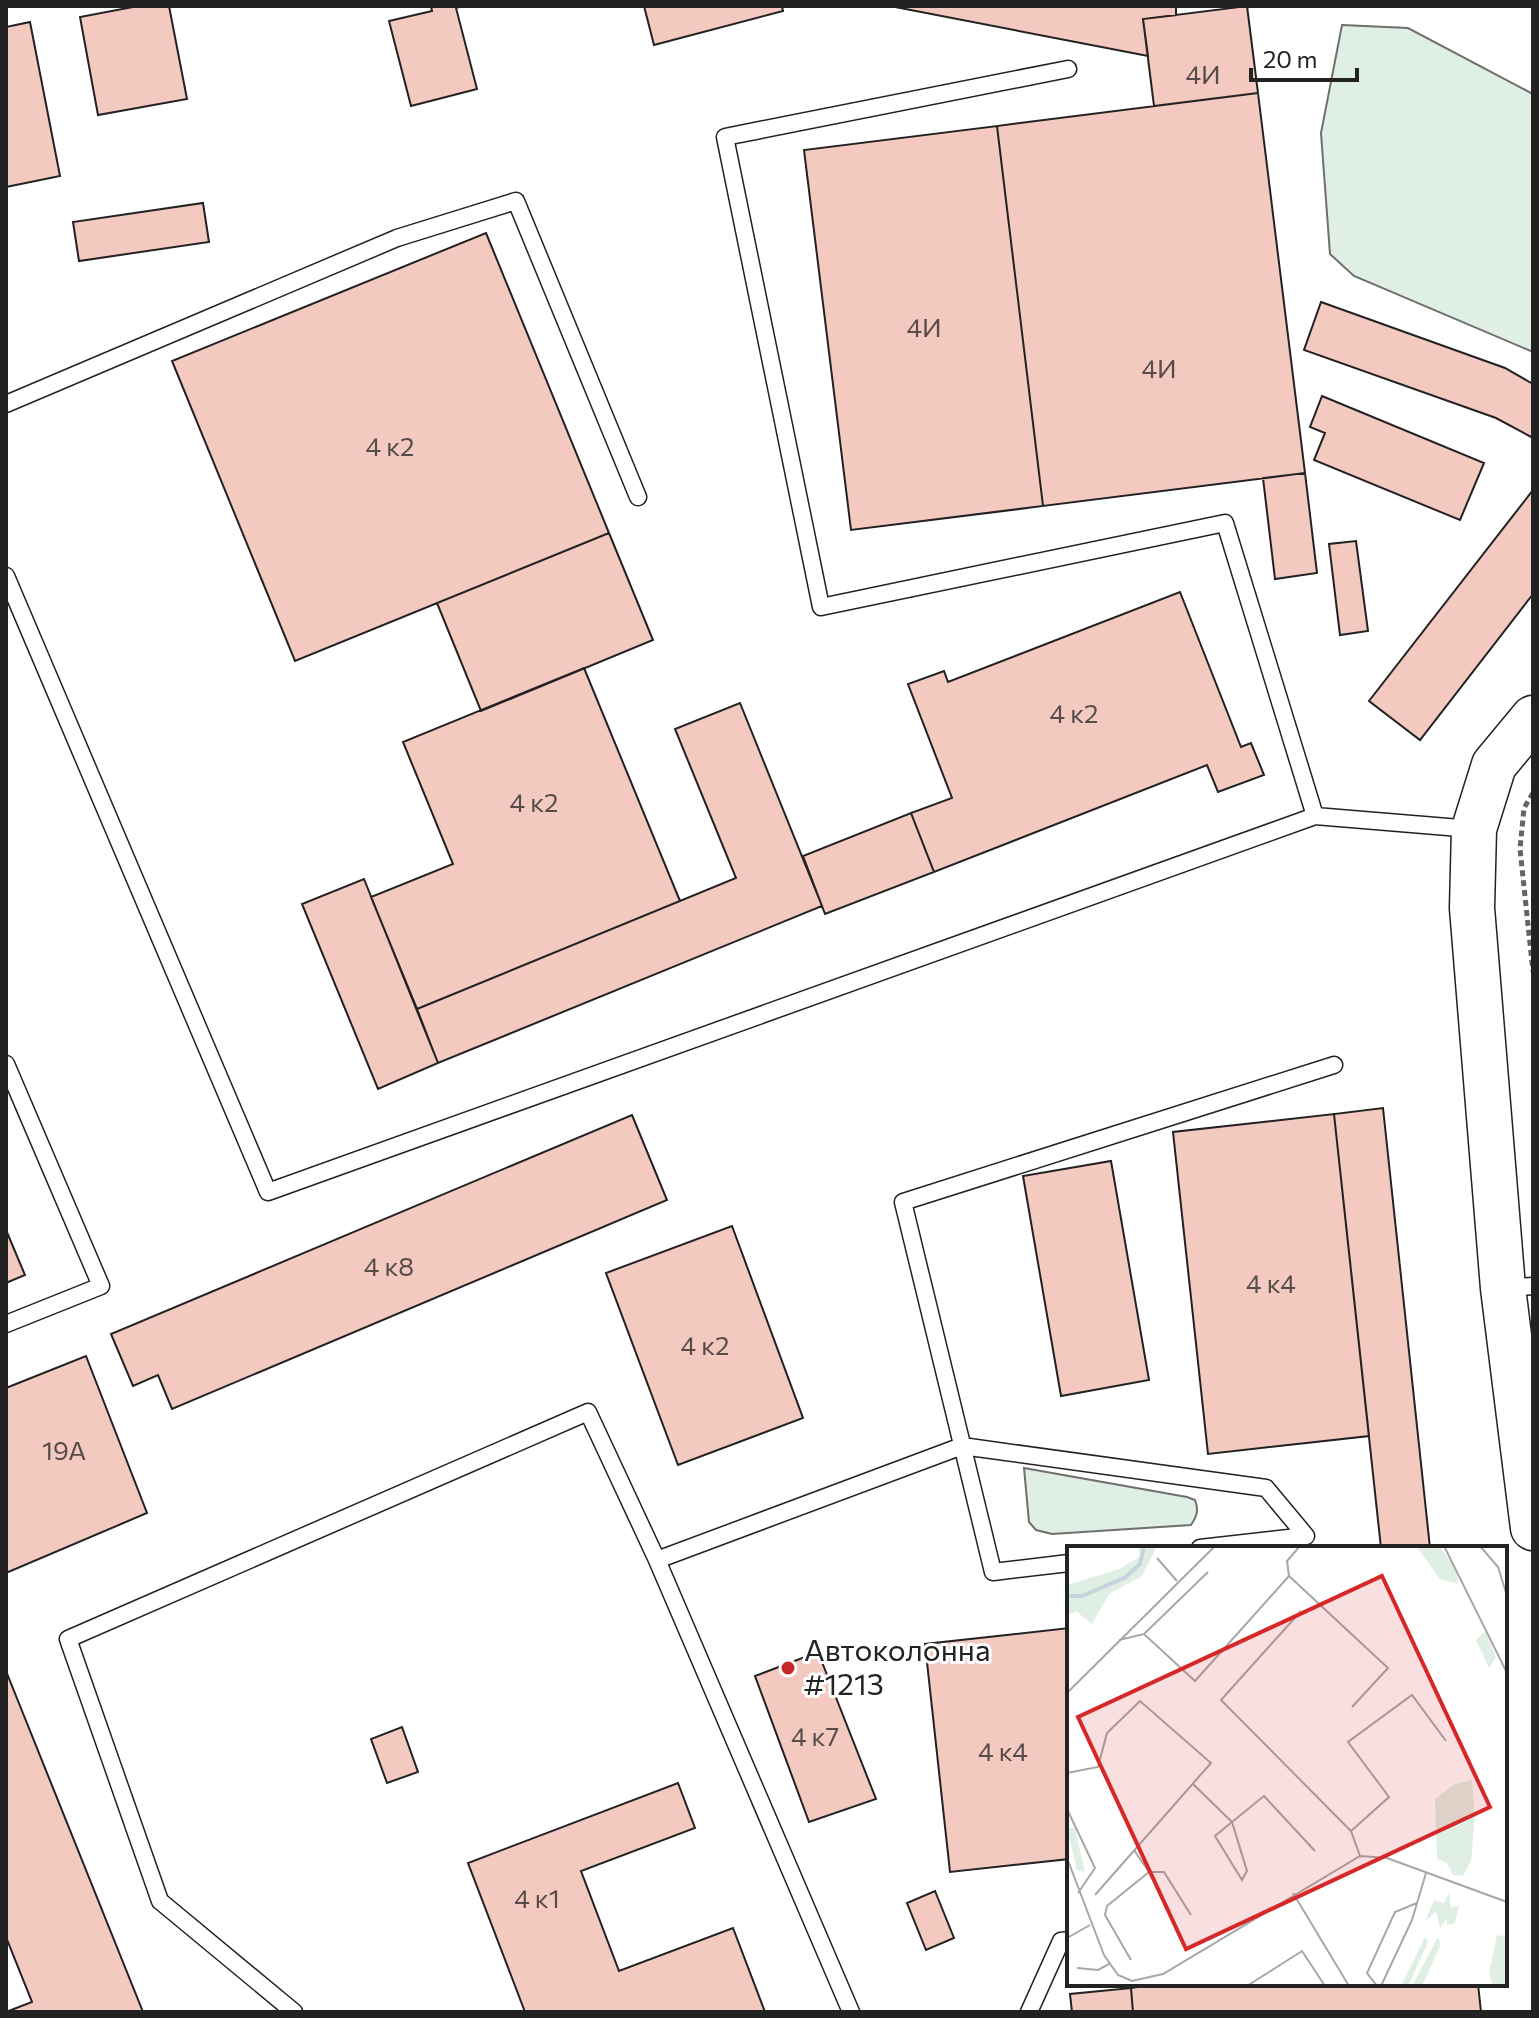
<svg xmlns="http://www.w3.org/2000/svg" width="1539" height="2018" font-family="Commissioner,sans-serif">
<rect width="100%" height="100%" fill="#fff"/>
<path fill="#e0efe3" stroke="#6f6f6f" stroke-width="2" d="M1342,25L1408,28L1533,94V352L1354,276L1330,254L1321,133Z
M1024,1468L1187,1497L1195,1500C1199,1510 1197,1516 1191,1525L1052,1534L1036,1530L1029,1522Z"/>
<path fill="#f3c9c0" stroke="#222" stroke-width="2" d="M138,6H169L187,99L98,115L80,17Z
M431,6H462L456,8L477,89L411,106L389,21L432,11Z
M644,6H782L783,11L654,45Z
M890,6H1176V15L1143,19L1148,56Z
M1247,6L1258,93L1154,106L1143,19Z
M30,22L60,176L6,187V27Z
M1258,93L1305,473L1043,506L997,126Z
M997,126L1043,506L851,530L804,150Z
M203,203L209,242L79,261L73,222Z
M486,233L609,533L295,661L172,361Z
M1321,302L1505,368L1533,384V438L1496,418L1304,350Z
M1322,396L1484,463L1460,520L1314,460L1325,433L1310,427Z
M1305,473L1317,573L1275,579L1263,478Z
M1533,490V594L1420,740L1369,701Z
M609,533L653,640L481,711L437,603Z
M1356,541L1368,631L1340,635L1329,544Z
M1180,592L1241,747L1251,743L1264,775L1218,792L1207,765L934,872L911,813L952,798L908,684L944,671L948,682Z
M584,668L680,901L417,1009L371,897L453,864L403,742Z
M740,703L822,906L438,1063L417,1009L736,878L675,729Z
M911,813L934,872L825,914L803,856Z
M364,879L438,1063L378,1089L302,904Z
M1383,1108L1430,1548H1381L1334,1114Z
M1334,1114L1369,1436L1208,1454L1173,1132Z
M632,1115L667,1200L172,1409L158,1375L133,1386L111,1334Z
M1111,1161L1149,1380L1061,1396L1023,1176Z
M732,1226L803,1418L678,1465L606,1273Z
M6,1230L25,1275L6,1283Z
M86,1356L147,1513L6,1573V1388Z
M1069,1628V1859L950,1872L925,1644Z
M818,1652L876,1799L809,1822L755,1676Z
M6,1671L143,2012H6L32,2002L6,1937Z
M402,1727L418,1772L387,1783L371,1739Z
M678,1783L695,1828L581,1871L619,1971L733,1928L765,2012H525L468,1863Z
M935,1891L954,1938L926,1950L907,1903Z
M1158,1984H1478L1481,2012H1133L1131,1988Z
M1131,1988L1133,2012H1072L1070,1994Z"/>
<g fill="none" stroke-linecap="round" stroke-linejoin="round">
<defs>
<path id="service" d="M1068,69L725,137L821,607L1225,523L1315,816
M6,404L397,238L516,201L638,497
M6,576L268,1192L1315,816L1472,829
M6,1064L101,1286L6,1324
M1505,1288L1533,1286
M657,1560L962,1446L1266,1488L1306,1536L1200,1548
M1069,1563L993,1572L903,1202L1334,1065
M294,2012L160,1901L68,1639L588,1412L657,1560L851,2012
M1029,2012L1061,1941L1069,1940"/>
<path id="secondary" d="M1533,718L1494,765L1474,829L1472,908L1503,1288L1533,1528"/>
</defs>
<use href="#service" stroke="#222" stroke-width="19"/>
<use href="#secondary" stroke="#222" stroke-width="47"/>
<path stroke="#646464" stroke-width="5" stroke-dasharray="6 4" stroke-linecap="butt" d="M1533,793L1524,808L1520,849L1533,972"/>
<use href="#service" stroke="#fff" stroke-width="16"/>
<use href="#secondary" stroke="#fff" stroke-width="44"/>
</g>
<circle fill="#c62828" stroke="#fff" stroke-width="3" cx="788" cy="1668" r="8"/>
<g text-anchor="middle" stroke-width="6" stroke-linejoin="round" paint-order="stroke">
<g font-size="26" fill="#564c4a">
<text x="1203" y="84">4И</text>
<text x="924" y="337">4И</text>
<text x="1159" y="378">4И</text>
<text x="390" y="456">4 к2</text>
<text x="1074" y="723">4 к2</text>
<text x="534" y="812">4 к2</text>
<text x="389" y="1276">4 к8</text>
<text x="1271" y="1293">4 к4</text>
<text x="705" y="1355">4 к2</text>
<text x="64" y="1460">19А</text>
<text x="815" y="1746">4 к7</text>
<text x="1003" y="1761">4 к4</text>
<text x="537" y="1908">4 к1</text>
</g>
<g font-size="30" fill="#222" stroke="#fff" text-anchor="start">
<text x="804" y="1661">Автоколонна<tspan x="804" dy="34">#1213</tspan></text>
</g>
</g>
<g transform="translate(1067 1546)">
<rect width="440" height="440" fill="#fff"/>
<path d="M70,0H90L75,30L42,48L25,78L10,66L0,68V39L52,23L74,10ZM349,0H372L389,22L391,38L373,33ZM418,85L429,111L422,122L409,94ZM405,234L408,270L404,315L396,330L386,329L380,317L370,313L368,253L388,238ZM0,282H8L18,326L10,324ZM382,347L384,362L392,359L388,377L380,379V372L373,382L369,365L358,376L367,354L377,357ZM430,389L440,391L439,440H426L422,427ZM358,391L361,396L341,440H334ZM371,391L374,398L355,440H345Z" fill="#e0efe3"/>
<path fill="none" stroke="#c7d3dd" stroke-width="4" d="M0,50H15L59,31L73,18L77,0"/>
<path fill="none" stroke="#a7a7a7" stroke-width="2" d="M377,0L440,127M413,0L431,21L440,50M90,12L110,35M222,30L220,15L233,0M234,65L154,154L284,285L293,310M77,88L141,26M52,94L77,88L128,135L222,30L321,122L285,161M0,147L148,0M0,227L31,221L40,187L73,155L144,217L28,349M126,238L165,276L148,290L175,334L180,325L165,276L197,250L248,305M0,263L28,322L11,347M284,285L322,251L281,196L345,149L379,195M67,304L82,326H97L124,369M0,312L37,409L51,429L65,435L96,428L293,310L320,312L440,356M226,347L282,440M0,392L23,379M64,414L38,369L40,360L82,326M10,422L31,424L42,418M180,440L235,405L258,440M310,440L300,427L328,366L350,357M314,440L345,374L359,327"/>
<path fill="#d62828" fill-opacity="0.15" stroke="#d62828" stroke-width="4" d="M315,30L423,261L119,403L11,171Z"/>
<rect width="440" height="440" fill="none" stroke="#222" stroke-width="4"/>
</g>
<rect width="1539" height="2018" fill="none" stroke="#222222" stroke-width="16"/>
<path d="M1251 68v12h106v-12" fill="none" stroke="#222222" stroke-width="4"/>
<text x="1263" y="68" font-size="24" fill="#222222" stroke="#ffffff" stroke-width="6" paint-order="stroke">20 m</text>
</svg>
